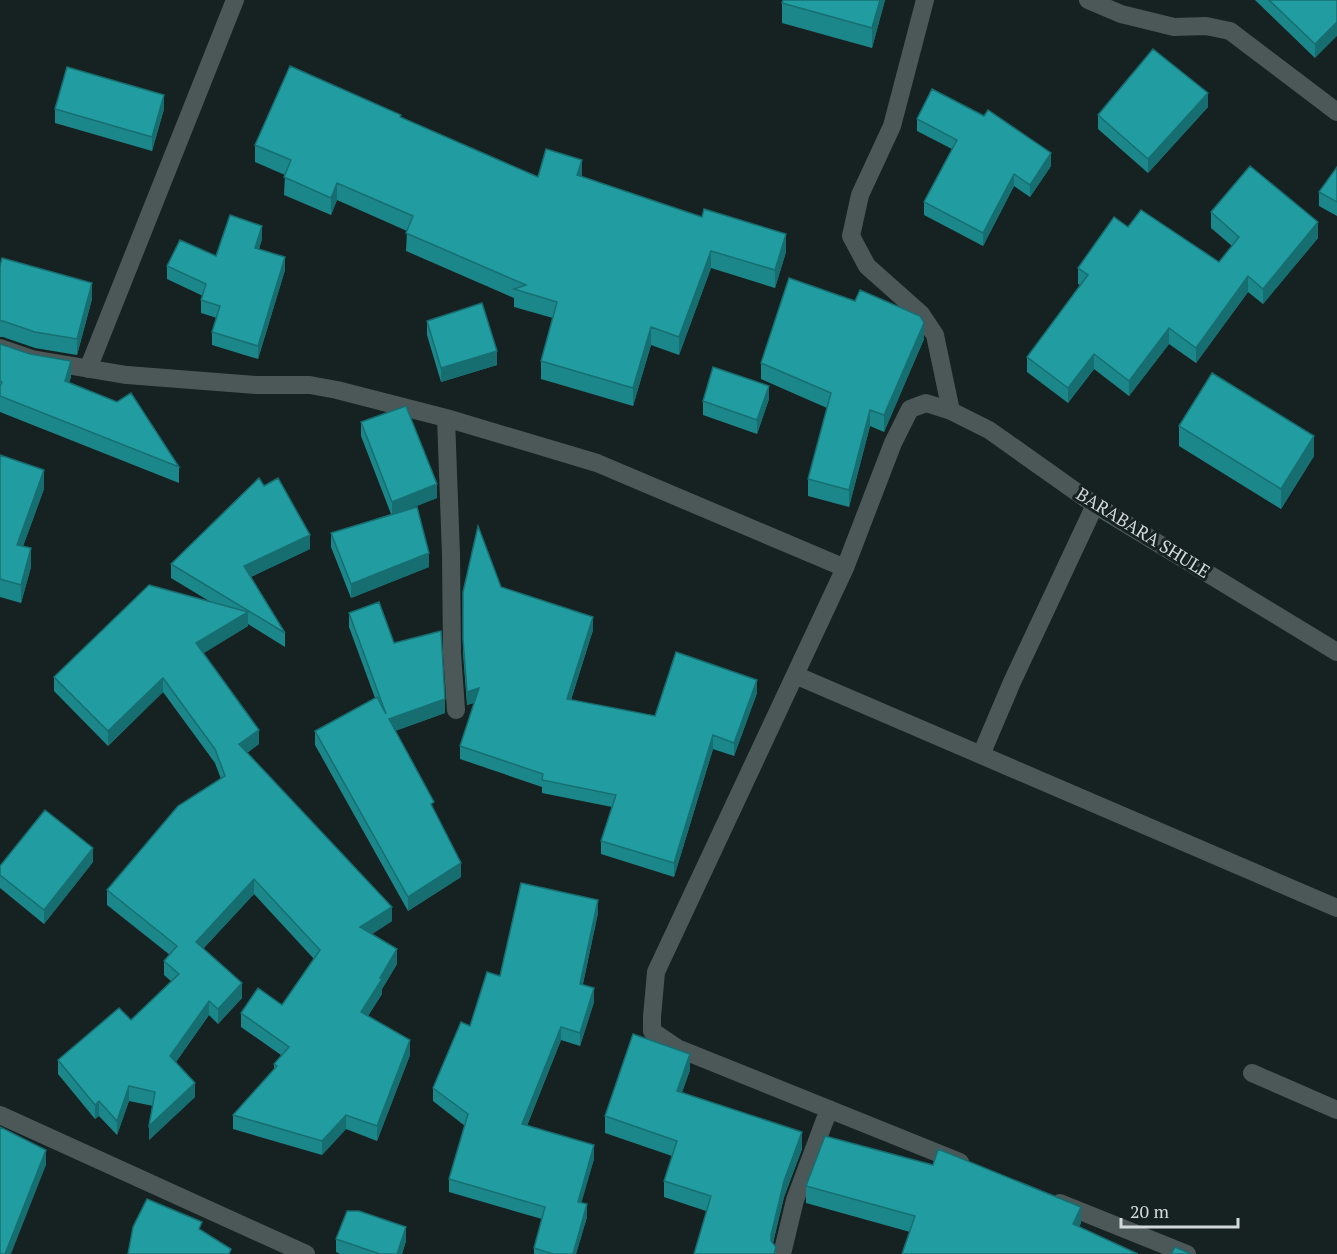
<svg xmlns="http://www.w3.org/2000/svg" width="1337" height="1254" font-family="'PT Serif',serif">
<rect width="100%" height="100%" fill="#162121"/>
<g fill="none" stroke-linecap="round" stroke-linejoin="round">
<path stroke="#4c5858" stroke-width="18" d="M925,0L892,126L860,195L851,236L867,266L921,314L935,335L951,411
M1088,0L1121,14L1174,27L1206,26L1230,31L1337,112
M0,348L32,359L127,375L256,385H310L337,390L446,418L597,463L845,568L893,443L910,409L926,403L951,411L989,430L1095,505L1337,652
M88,369L235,0
M446,418L451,555L452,653L456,710
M845,568L656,972L652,1017V1031L677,1048L960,1162
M795,675L1337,908
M981,755L1012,682L1095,505
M1252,1073L1337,1110
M0,1115L306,1254
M1060,1203L1187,1254
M782,1254L795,1200L829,1109"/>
</g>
<path fill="#1c878a" d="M885,0L872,48L782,23V3Z
M1255,0H1337L1315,58Z
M1208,107L1148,173L1098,129V115Z
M55,109H164L152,151L55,123Z
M401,117L538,177H582L786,252L775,288L711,268L679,355L651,345L633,406L541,379V361L553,318L514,307V298L406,251L407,231L337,200L331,215L284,195L285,175L255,162V145Z
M917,119L1051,166L1030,197L1014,186L983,246L924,215V202L952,149L917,131Z
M1337,167V216L1319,206V192Z
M1211,212L1318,238L1263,304L1248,292L1196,363L1169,344L1129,396L1094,369L1068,403L1027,372V357L1080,285L1078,284V268L1128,227L1219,262L1232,246L1211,228Z
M262,239L259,249L285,270L258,359L212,345V332L217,318L201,313V300L203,296L167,279V266L216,256Z
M0,266L92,299L77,355L35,348L3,337H0Z
M855,301L924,339L884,432L870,426L849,507L808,496V479L827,408L761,379V363Z
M427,321L497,365L441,382L427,335Z
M0,344L71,377L69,382L179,467V483L0,412Z
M769,399L757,434L703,415V401Z
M361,422L437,498L408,509L429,567L351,598L331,547V533L391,514L361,436Z
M1179,426L1314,456L1281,509L1179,446Z
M0,455L44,489L23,546L31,567L21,603L0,597Z
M264,486L310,549L251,577L285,633V647L248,624V626L203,653L259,744L247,753L392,921L372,934L397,964L382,989V994L368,1016L410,1055L377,1141L346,1129L322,1155L233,1129V1115L274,1069V1064L281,1055L241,1027V1013L282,1005L314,959L254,894L203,949L242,998L218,1024L209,1015L176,1062L195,1097L149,1140L153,1106L129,1101L117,1135L99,1116L95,1119L58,1074V1060L131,1020L172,982L164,975V961L170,955L107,905V890L221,779L215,763L163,692L108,746L54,691V677L209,601L171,578V564Z
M501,587L593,630L571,700L655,716L757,693L734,756L713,749L674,877L601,854V841L612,807L542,793V787L460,759V746L474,703L467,705L463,653V592Z
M349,613L394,643L445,713L395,731L461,877L408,911L315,745V731L375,698L349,627Z
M93,862L44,924L0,888V866Z
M598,913L583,984L594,1002L580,1046L561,1040L527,1126L594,1159L581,1202L587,1217L576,1254H534V1248L542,1219L449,1192V1179L465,1126L433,1101V1088L500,976Z
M690,1070L682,1092L802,1149L784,1197L773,1243L776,1254L706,1211L664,1197V1181L672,1156L605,1133V1116Z
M806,1186L1081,1223L1079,1227L910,1232L806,1203Z
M336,1239L406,1241L402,1254H340L336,1252Z"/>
<path fill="#176e71" d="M880,0H885L872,48V28Z
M1337,22V36L1315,58V44Z
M1208,93V107L1148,173V159Z
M164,95V109L152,151V137Z
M1051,153V166L1030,197V185Z
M582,160V177L577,175Z
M1014,174V186L983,246V233Z
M337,183V200L331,215V198Z
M1318,222V238L1263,304V289Z
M262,226V239L255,261V248Z
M786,234V252L775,288V270Z
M711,251V268L679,355V337Z
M285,257V270L258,359V346Z
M1248,276V292L1196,363V348Z
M92,283V299L77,355V339Z
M924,323V339L884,432V415Z
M651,327V345L633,406V388Z
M1169,328V344L1129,396V381Z
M497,351V365L441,382V368Z
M1094,354V369L1068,403V388Z
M71,361V377L65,397V381Z
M769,386V399L757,434V420Z
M870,410V426L849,507V490Z
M1314,436V456L1281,509V489Z
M44,470V489L17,563V545Z
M437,484V498L392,516V502Z
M310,535V549L244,580V566Z
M31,548V567L21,603V585Z
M429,553V567L351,598V584Z
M248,612V626L196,658V643Z
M593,617V630L567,712V699Z
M163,678V692L108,746V731Z
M757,680V693L734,756V743Z
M479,688V701L467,705V692Z
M445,699V713L389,733V719Z
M259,730V744L239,758V744Z
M713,735V749L674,877V863Z
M93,848V862L44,924V910Z
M461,863V877L408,911V897Z
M254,879V894L196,956V942Z
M598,900V913L580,997V984Z
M392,907V921L360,942V927Z
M397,949V964L382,989V994L361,1026V1012Z
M242,983V998L218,1024V1009Z
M594,988V1002L580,1046V1033Z
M209,1001V1015L170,1070V1056Z
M561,1027V1040L522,1138V1124Z
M410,1040V1055L377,1141V1126Z
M690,1054V1070L677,1107V1091Z
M195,1083V1097L149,1140V1126Z
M129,1086V1101L117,1135V1121Z
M99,1101V1116L95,1119V1105Z
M346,1115V1129L322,1155V1141Z
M802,1132V1149L784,1197L771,1251V1235L784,1181Z
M594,1145V1159L578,1215V1202Z
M46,1150V1165L11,1254H5Z
M587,1204V1217L576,1254H573Z
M1081,1207V1223L1073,1241V1224Z
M406,1227V1241L402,1254H397Z"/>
<path fill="#219da1" stroke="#176e71" stroke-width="1.5" d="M783,0H880L872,28L782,3Z
M1269,0H1337V22L1315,44Z
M1153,49L1208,93L1148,159L1098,115Z
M290,66L401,115L400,117L538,177L546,149L582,160L577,175L702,217L704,209L786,234L775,270L711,251L679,337L651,327L633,388L541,361L557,302L514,289L526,285L406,233L413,216L337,183L331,198L284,177L291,160L255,145Z
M67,67L164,95L152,137L55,109Z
M932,89L984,116L988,110L1051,153L1030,185L1014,174L983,233L924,202L957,140L917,119Z
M1250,166L1318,222L1263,289L1248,276L1196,348L1169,328L1129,381L1094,354L1068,388L1027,357L1088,275L1078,268L1114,217L1128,227L1141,210L1219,262L1239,237L1211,212Z
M1337,167V202L1319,192Z
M230,215L262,226L255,248L285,257L258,346L212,332L220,306L201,300L206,284L167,266L180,240L216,256Z
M2,258L92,283L77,339L35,332L3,321H0V266Z
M789,278L855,301L860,290L920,316L924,323L884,415L870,410L849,490L808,479L831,393L761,363Z
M482,303L497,351L441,368L427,321Z
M0,344L30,354L71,361L65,381L117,402L131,393L179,467L0,396V386L2,382L0,381Z
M713,367L769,386L757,420L703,401Z
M1212,373L1314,436L1281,489L1179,426Z
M406,406L437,484L392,502L361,422Z
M0,455L44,470L17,545L31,548L21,585L0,579Z
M259,478L264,486L278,478L310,535L244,566L285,633L171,564Z
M417,507L429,553L351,584L331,533Z
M478,526L501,587L593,617L567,699L655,716L676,652L757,680L734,743L713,735L674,863L601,841L616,795L542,780L543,774L460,746L479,688L467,692L463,639V592Z
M149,585L248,612L196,643L259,730L239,744L392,907L360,927L397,949L380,978L382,979L361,1012L410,1040L377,1126L346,1115L322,1141L233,1115L277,1066L274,1064L289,1047L241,1013L258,988L282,1005L320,950L254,879L196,942L242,983L218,1009L209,1001L170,1056L195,1083L149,1126L155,1092L129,1086L117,1121L99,1101L95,1105L58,1060L119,1008L131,1020L179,974L164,961L177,946L107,890L178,806L225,776L215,749L163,678L108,731L54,677Z
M379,602L394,643L441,631L445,699L389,719L434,802L431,804L461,863L408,897L315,731L377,697L386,714L349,613Z
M45,810L93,848L44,910L0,875V866Z
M521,883L598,900L580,984L594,988L580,1033L561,1027L522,1124L594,1145L578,1202L587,1204L573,1254H553L534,1248L545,1207L449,1179L468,1114L433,1088L461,1022L470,1026L487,972L500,976Z
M633,1034L690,1054L677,1091L802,1132L784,1181L771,1235V1241L776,1247L774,1254H694L711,1196L664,1181L677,1141L605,1116Z
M0,1127L46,1150L5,1254H0Z
M825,1136L933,1165L938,1149L1081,1207L1073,1224L1138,1254H902L915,1216L806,1186Z
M147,1199L202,1222L199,1229L231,1249L229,1254H128L133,1227Z
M347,1211H359L406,1227L397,1254H380L336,1239Z
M1175,1247L1191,1254H1171Z"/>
<g text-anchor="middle" stroke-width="6" stroke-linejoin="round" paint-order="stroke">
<g font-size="18" fill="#d2d9d9" stroke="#162121">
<text transform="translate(1143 533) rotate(32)" y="6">BARABARA SHULE</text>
</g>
</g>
<path d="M1121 1218v9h117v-9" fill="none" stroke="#d2d9d9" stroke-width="3"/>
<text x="1130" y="1218" font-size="18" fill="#d2d9d9" stroke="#162121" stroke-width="4.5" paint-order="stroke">20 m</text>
</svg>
